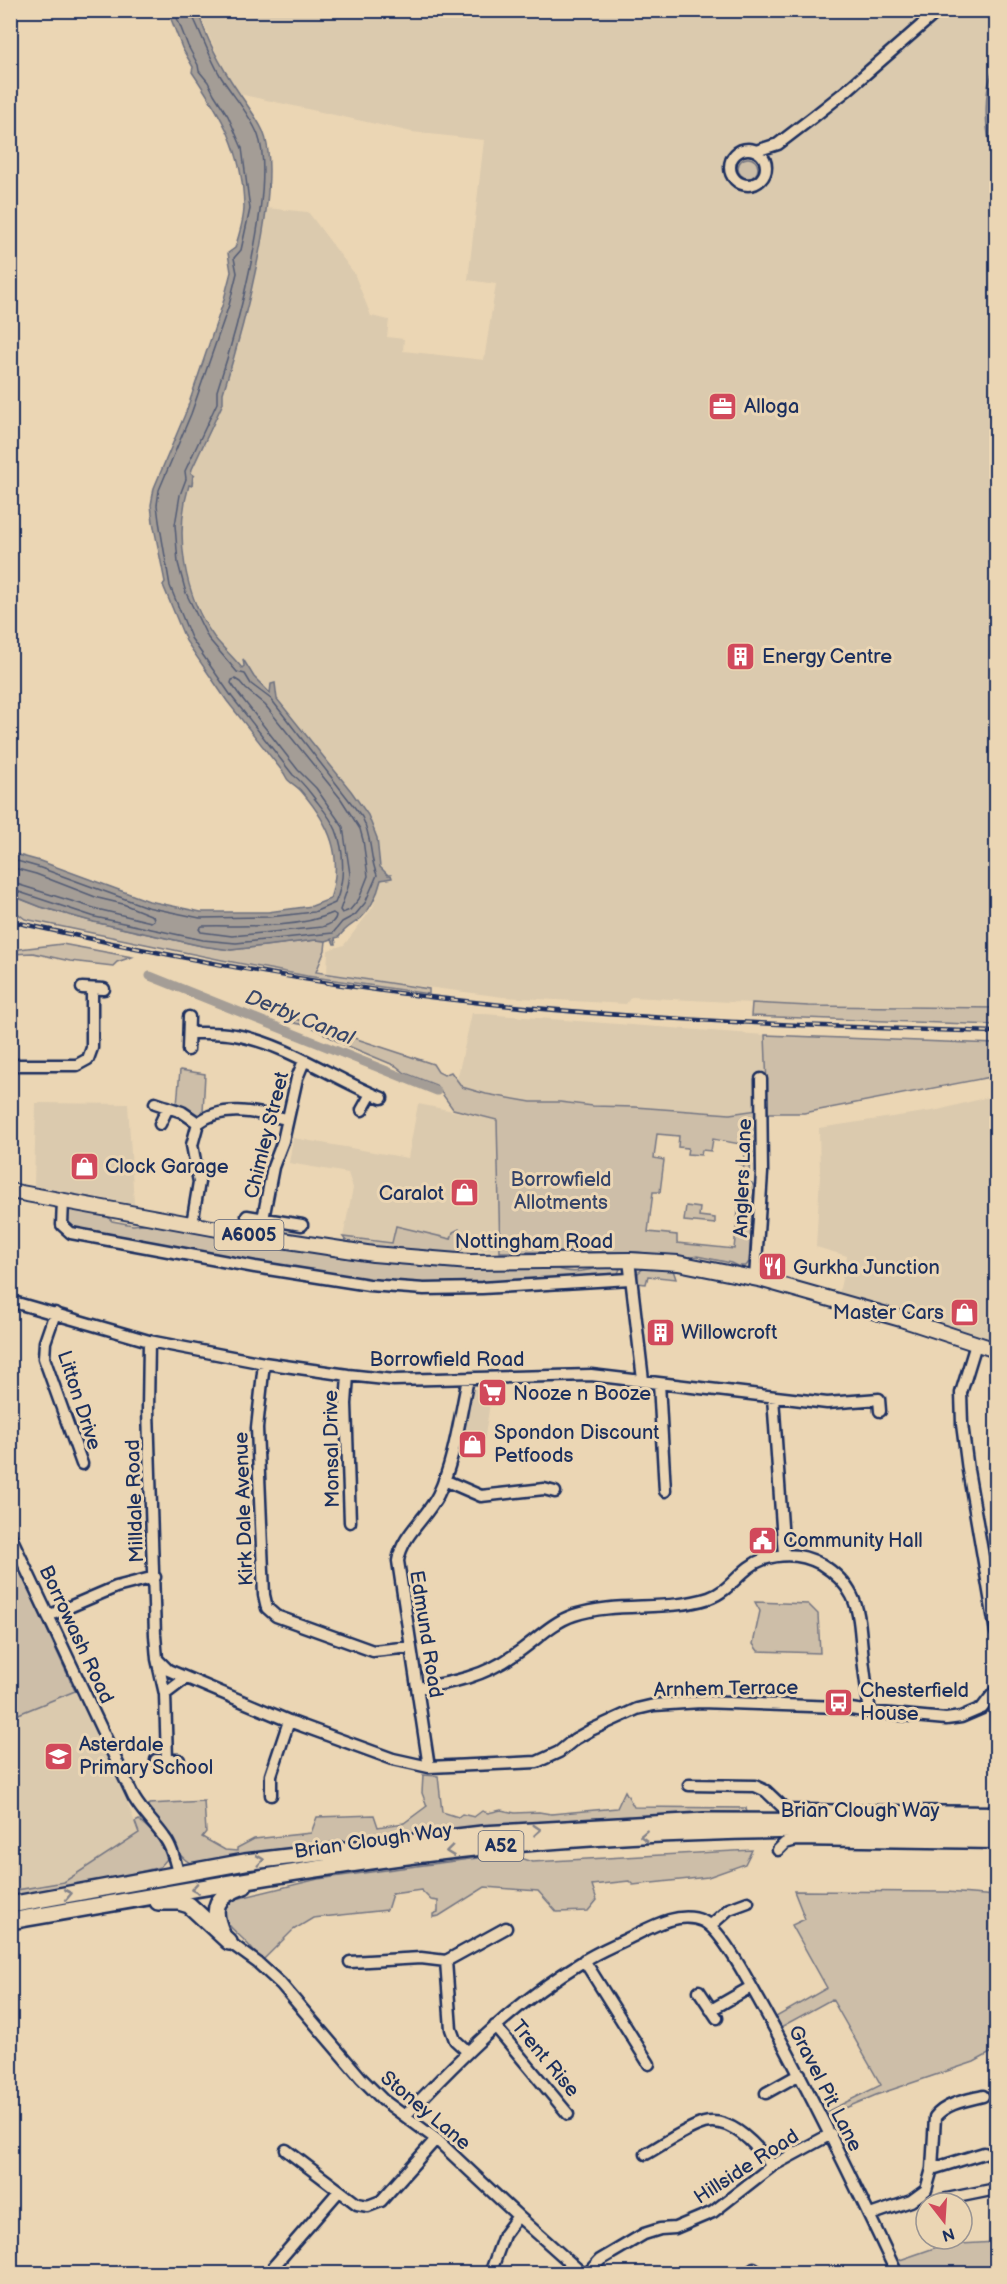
<svg xmlns="http://www.w3.org/2000/svg" width="1007" height="2284" font-family="'Balsamiq Sans',sans-serif">
<rect width="100%" height="100%" fill="#ebd6b4"/>
<filter id="ink" filterUnits="userSpaceOnUse"><feTurbulence type="fractalNoise" baseFrequency=".0167" numOctaves="2"/><feDisplacementMap in="SourceGraphic" scale="12" xChannelSelector="R" yChannelSelector="G"/><feConvolveMatrix kernelMatrix="1 2 1 2 8 2 1 2 1" color-interpolation-filters="sRGB"/></filter>
<g filter="url(#ink)">
<path fill="#dbcaae" d="M198,11H992L996,16V1008L809,1006L631,997L626,1004L503,997L327,974L328,950L344,945L373,907L381,880L392,878L391,875H388L380,867L377,838L368,815L351,791L277,699L275,684H271L270,693L255,679L242,660L244,666L242,668L213,635L203,617L191,590L184,563L181,526L185,497L189,485L192,483V469L221,408L223,393L254,278L266,208L308,212L354,273L371,316L389,320L387,337L404,339L403,351L484,360L496,284L468,280L484,140L412,132L239,94L219,59Z
M472,1013L765,1035L768,1113L757,1110L730,1114L635,1107L593,1106L560,1102H531L486,1094L462,1087L457,1080Z
M996,1095V1344L839,1293L847,1256L816,1247L820,1175L819,1128L938,1110Z
M36,1103L128,1104L134,1204L34,1186Z
M418,1104L498,1120L500,1252L343,1237L353,1188L348,1173L289,1163L293,1138L408,1158Z
M499,1386V1402L490,1403L482,1455L463,1452L465,1420L474,1389Z
M75,1691L125,1796L139,1833L64,1882L11,1891V1717Z"/>
<path fill="#cdbea8" stroke="#747683" stroke-width="1.5" d="M738 168a10 10 0 1 1 20 0a10 10 0 1 1-20 0Z
M10,895L41,907L94,922L202,946L231,950L316,940L326,941L325,950L316,972L429,989V994L307,976L222,960L25,919L11,908Z
M62,944L132,957L117,962L113,966L70,961L33,953L11,954V950Z
M752,1003L809,1006L996,1008V1025L751,1016Z
M296,1019L433,1064L438,1072L444,1075L451,1072L462,1087L486,1094L531,1102H560L593,1106L635,1107L730,1114L757,1110L759,1157H750L749,1171L743,1170L744,1165L738,1164L739,1159L744,1160L746,1145L713,1139L711,1151L702,1150L701,1155L687,1154L688,1148L678,1147L679,1136L657,1134L654,1158L664,1160L660,1192H653L648,1232L677,1235V1243L734,1249L739,1202H740L744,1182L752,1183L754,1186L749,1262L746,1266H737L731,1263L697,1256L687,1258L637,1252H500L497,1120L453,1109L436,1085L405,1073L396,1066L341,1043L310,1026L294,1023Z
M765,1035L996,1044V1076L804,1113H768Z
M180,1070L205,1074L203,1112L197,1117L177,1105Z
M686,1206L700,1208L699,1216L715,1218V1224L684,1221Z
M77,1209L106,1215L112,1221L133,1225L152,1223L241,1241L337,1254L434,1266L557,1268C579,1279 602,1261 620,1269L616,1277L452,1286L363,1282L73,1232L66,1225L68,1210Z
M396,1226L451,1239L453,1232L459,1229L462,1231V1249L456,1255L349,1245L343,1237L392,1243Z
M644,1268L673,1270L676,1279L648,1276L646,1284L637,1283L638,1273Z
M10,1549L75,1691L11,1717L10,1716Z
M755,1602L808,1604L818,1614L820,1653L758,1651L753,1644L760,1611Z
M423,1775L438,1776L442,1812L458,1817L462,1814L474,1817L482,1811L488,1813L501,1810L515,1813L539,1812L551,1814L617,1808L625,1791L634,1807L746,1808L748,1817H627L626,1820L468,1828L465,1833L434,1832L432,1837L398,1840L382,1838L378,1842L318,1845L303,1851L196,1865C177,1860 175,1842 164,1829C158,1822 151,1817 145,1811L149,1804L204,1801L206,1832L202,1837L225,1850L237,1851V1848L254,1839L311,1833L317,1817L374,1815L378,1827L404,1823L427,1806L422,1793Z
M139,1820C151,1831 165,1842 167,1859L160,1867L77,1887L11,1897V1891L64,1882L139,1833L135,1822Z
M752,1850L745,1864L708,1877L633,1885L629,1881L592,1885L597,1900L588,1911L557,1912L538,1891L485,1887L439,1916L433,1917V1914L438,1912V1901L431,1900L421,1890L392,1894L387,1910L313,1918L293,1930L262,1961C256,1954 250,1946 243,1939C230,1926 211,1914 236,1899L318,1879L508,1854L532,1862Z
M794,1891L947,1892L996,1896V2050L974,2062L876,2095L831,2114L828,2111L881,2085L832,1999L781,2027L776,2017L827,1988L792,1925L805,1919Z
M996,2242V2273H903L897,2261L943,2245Z"/>
<path fill="#a49d96" stroke="#6d7180" stroke-width="1.5" d="M168,11H198C206,39 222,68 239,93C247,105 257,118 263,131C285,181 240,339 223,393V403L192,469L191,473L195,476L193,475L192,486L189,485C174,535 184,595 214,637C223,648 233,657 242,668L244,666L243,659L254,677L270,693L271,684L275,683L277,699L351,791L368,815L377,838L380,867L388,875H391L392,878L381,880C378,893 369,914 357,921C349,927 345,928 339,937L335,938L336,944H334L332,939L326,941L316,940L231,950L202,946L94,922L41,907L11,895V853L40,861L149,901L201,912H268L312,906L330,899C344,856 330,825 302,792C298,787 292,784 288,780C286,778 285,774 283,772L227,701L186,641L163,585L165,582L153,522L151,505L154,488L186,412L223,303L231,272L228,253L235,248C239,235 244,220 244,207C243,150 221,115 192,72L193,67L182,48Z
M996,60V185C992,151 982,123 988,87C990,77 994,70 996,60Z"/>
<g fill="none" stroke-linecap="round" stroke-linejoin="round">
<path stroke="#525b74" stroke-width="1.5" d="M996,79C988,101 992,133 996,156
M235,679L240,682L246,689L265,705L341,799L360,829L363,840L368,876L359,899L350,910L342,913L340,910L348,887L350,874L343,827L316,788L298,770L238,693L231,683L232,680Z
M10,859L38,867L147,907L200,918L269,917L314,912L335,903C345,882 345,852 336,830C331,818 322,808 315,799C308,790 302,781 293,775L232,697L191,638L170,586L159,521L157,505L159,490L191,414L229,305L237,273L234,258L241,250L250,209L242,148L228,116L214,94L208,82L199,71L198,65L188,46L174,10
M10,867L36,874L98,898L123,904L153,916L154,920L151,922L97,909L10,882
M10,889L95,917L203,940L236,943L333,933L342,922L355,915L365,903L377,875C369,857 373,839 362,817L271,699L251,684L245,674L237,672L208,638L186,593L178,563L175,525L180,495L186,479L185,471L217,403V391C235,336 277,186 258,135C250,114 233,96 221,77C210,58 203,38 194,19L192,10
M333,913L336,915C336,922 329,925 322,927L232,936L201,932L199,929L202,926C242,925 295,930 333,913Z"/>
<path stroke="#a49d96" stroke-width="9" d="M150,976L437,1091"/>
<defs>
<path id="minor" d="M730 167a18 18 0 1 1 36 0a18 18 0 1 1-36 0Z
M756,151L778,144L812,118L846,91L939,10
M82,988L104,989
M189,1033C204,1033 220,1032 235,1035C287,1044 333,1079 382,1098
M188,1050L189,1017
M10,1065H77L88,1059L92,1048V989
M155,1103L182,1112L198,1123
M362,1110L371,1094
M160,1124L168,1107
M63,1201L62,1225L71,1233L255,1267L369,1285L424,1289L482,1288L630,1279
M247,1216L302,1225
M263,1219L273,1167L283,1141L297,1078L304,1061
M192,1224L199,1182L192,1145L198,1123C223,1103 258,1113 287,1119
M629,1260L643,1380
M755,1278L762,1173L761,1079
M10,1301L149,1341L264,1363L348,1375L394,1380L591,1375L827,1403L879,1399L880,1411
M55,1313L45,1342L44,1358L82,1464
M149,1341L148,1410L155,1635L157,1659L165,1694L167,1760
M976,1344L961,1393L962,1424L968,1470L996,1632
M264,1363L257,1428L264,1595L267,1608L276,1616L373,1651L411,1647
M348,1375L346,1404L350,1522
M659,1383L665,1491
M773,1397L784,1555
M444,1480L481,1496L544,1489L555,1492
M10,1535L134,1798C143,1813 154,1823 164,1837C172,1847 175,1861 178,1873
M48,1616L116,1587L155,1577
M157,1659L168,1670L289,1721L393,1759L429,1767L537,1762L559,1752L575,1739L591,1730L637,1709L654,1705L701,1702L838,1707L870,1712L946,1719L961,1717L982,1708L996,1690
M417,1688C452,1683 485,1676 514,1655C534,1642 552,1622 574,1615C617,1601 666,1612 709,1598C731,1591 741,1567 764,1559C783,1553 803,1554 821,1564C834,1572 845,1582 852,1596C860,1612 860,1632 862,1649C864,1670 867,1691 870,1712
M165,1694L186,1678
M156,1760H179
M429,1767L398,1561C402,1535 426,1519 438,1495C454,1463 460,1415 468,1379
M689,1785L755,1786L766,1791L786,1810L996,1812
M271,1795V1775L289,1721
M778,1850L785,1843L796,1840L996,1843
M710,1926L729,1909L748,1902
M229,1942L258,1963L281,1984L361,2078L383,2100L436,2139L518,2216L583,2274
M584,1960L649,2064
M446,1961L451,2029L455,2040L467,2051
M350,1962L421,1958L446,1961L506,1928
M699,1991L717,2018
M711,2010L751,1987
M495,2026L568,2114
M766,2093L800,2074
M405,2116C459,2059 514,2003 582,1962C597,1952 615,1945 631,1937C651,1927 680,1910 703,1921C722,1930 749,1983 760,2002C810,2091 854,2182 897,2274
M286,2150L357,2204L368,2206L381,2201L436,2139
M646,2154C664,2144 684,2129 704,2123C732,2116 758,2147 772,2166
M932,2169L984,2153
M927,2203L996,2189
M870,2215L911,2201L926,2190L932,2169L935,2117C946,2103 967,2100 983,2096
M274,2266L339,2191
M754,2268L757,2274
M490,2274L504,2235L518,2216
M587,2274L600,2260L644,2234L660,2229L675,2228L713,2212L772,2166L831,2134"/>
<path id="major" d="M10,1191L256,1236L373,1254L470,1262L629,1260L678,1263L763,1280L901,1319L996,1350"/>
<path id="highway" d="M158,1902H179L189,1905L229,1942
M10,1905L245,1862L482,1834L704,1821L996,1822
M10,1921C168,1894 324,1864 483,1847C653,1830 826,1827 996,1832
M222,1934C210,1906 216,1896 244,1886"/>
</defs>
<use href="#minor" stroke="#1b2f5e" stroke-width="15"/>
<use href="#major" stroke="#1b2f5e" stroke-width="18"/>
<use href="#highway" stroke="#1b2f5e" stroke-width="20"/>
<use href="#minor" stroke="#ebd6b4" stroke-width="10"/>
<use href="#major" stroke="#ebd6b4" stroke-width="14"/>
<use href="#highway" stroke="#ebd6b4" stroke-width="15"/>
<defs>
<path id="rail" d="M10,921C152,953 294,981 438,998C623,1020 810,1026 996,1032"/>
</defs>
<use href="#rail" stroke="#1b2f5e" stroke-width="4.5"/>
<use href="#rail" stroke="#ebd6b4" stroke-width="2" stroke-dasharray="7" stroke-linecap="butt"/>
</g>
<defs><path id="oneway-chevron" d="M-2-3.5L2.5 0L-2 3.5" fill="none" stroke-width="1.6" stroke-linecap="round" stroke-linejoin="round" transform="scale(1.5)"/></defs>
<g stroke="#838289">
<use href="#oneway-chevron" transform="translate(537 1830) rotate(-4)"/>
<use href="#oneway-chevron" transform="translate(644 1836) rotate(177)"/>
<use href="#oneway-chevron" transform="translate(450 1851) rotate(173)"/>
<use href="#oneway-chevron" transform="translate(260 1860) rotate(-7)"/>
<use href="#oneway-chevron" transform="translate(195 1889) rotate(171)"/>
<use href="#oneway-chevron" transform="translate(68 1894) rotate(-11)"/>
</g>
</g>
<defs>
<symbol id="office-square" viewBox="-11 -11 22 22"><rect x="-9" y="-9" width="18" height="18" rx="4" fill="#d1495b" stroke="#ebd6b4"/><path d="M-6-3h4V-5.5h4V-3h4V5H-6ZM-1-4.5V-3h2v-1.5ZM-6 0V1H6V0Z" fill="#fff"/></symbol>
<symbol id="building-square" viewBox="-11 -11 22 22"><rect x="-9" y="-9" width="18" height="18" rx="4" fill="#d1495b" stroke="#ebd6b4"/><path d="M-4-6H4V6H1V3H-1V6H-4ZM-2.5-4.3h1.7v1.8h-1.7ZM.8-4.3h1.7v1.8H.8ZM-2.5-1h1.7V.8h-1.7ZM.8-1h1.7V.8H.8Z" fill="#fff"/></symbol>
<symbol id="shop-square" viewBox="-11 -11 22 22"><rect x="-9" y="-9" width="18" height="18" rx="4" fill="#d1495b" stroke="#ebd6b4"/><path d="M-5-2.5h2.3a2.7 3.5 0 0 1 5.4 0H5L5.5 6h-11ZM-1.5-2.5h3a1.5 2.3 0 0 0-3 0Z" fill="#fff"/></symbol>
<symbol id="restaurant-square" viewBox="-11 -11 22 22"><rect x="-9" y="-9" width="18" height="18" rx="4" fill="#d1495b" stroke="#ebd6b4"/><path d="M-5-6h1v4h1v-4h1v4h1v-4h1v5L-1.5 .5V6h-2V.5L-5-1ZM5-6V6H3V1.5H1.5Q1.5-4 5-6Z" fill="#fff"/></symbol>
<symbol id="supermarket-square" viewBox="-11 -11 22 22"><rect x="-9" y="-9" width="18" height="18" rx="4" fill="#d1495b" stroke="#ebd6b4"/><path d="M-6-5.5h2.5l.6 2H6L4.5 2H-2.5L-4.4-4H-6ZM-1.5 3.2a1.3 1.3 0 1 0 .1 0ZM3 3.2a1.3 1.3 0 1 0 .1 0Z" fill="#fff"/></symbol>
<symbol id="civic-square" viewBox="-11 -11 22 22"><rect x="-9" y="-9" width="18" height="18" rx="4" fill="#d1495b" stroke="#ebd6b4"/><path d="M-.6-6.5H3V-4.5H.6V-3L4-1V1h2V6H-6V1h2V-1L-.6-3ZM-1.2 2.5V6h2.4V2.5Z" fill="#fff"/></symbol>
<symbol id="bus-square" viewBox="-11 -11 22 22"><rect x="-9" y="-9" width="18" height="18" rx="4" fill="#d1495b" stroke="#ebd6b4"/><path d="M-5-6H5V4H4V6H2V4H-2V6H-4V4H-5ZM-3.5-4V0h7V-4ZM-3.5 1.2v1.5H-2V1.2ZM2 1.2v1.5H3.5V1.2Z" fill="#fff"/></symbol>
<symbol id="school-square" viewBox="-11 -11 22 22"><rect x="-9" y="-9" width="18" height="18" rx="4" fill="#d1495b" stroke="#ebd6b4"/><path d="M0-5L7-2L0 1L-7-2ZM-4 1L0 2.5L4 1V4Q0 6-4 4Z" fill="#fff"/></symbol>
</defs>
<g fill-rule="evenodd">
<use href="#office-square" x="706" y="390" width="33" height="33"/>
<use href="#building-square" x="724" y="640" width="33" height="33"/>
<use href="#shop-square" x="68" y="1150" width="33" height="33"/>
<use href="#shop-square" x="448" y="1176" width="33" height="33"/>
<use href="#restaurant-square" x="756" y="1250" width="33" height="33"/>
<use href="#shop-square" x="948" y="1296" width="33" height="33"/>
<use href="#building-square" x="644" y="1316" width="33" height="33"/>
<use href="#supermarket-square" x="476" y="1376" width="33" height="33"/>
<use href="#shop-square" x="456" y="1428" width="33" height="33"/>
<use href="#civic-square" x="746" y="1524" width="33" height="33"/>
<use href="#bus-square" x="822" y="1686" width="33" height="33"/>
<use href="#school-square" x="42" y="1740" width="33" height="33"/>
</g>
<g text-anchor="middle" stroke-width="6" stroke-linejoin="round" paint-order="stroke">
<g fill="#ebd6b4" stroke="#596178" stroke-width="1.5">
<rect x="214.5" y="1220" width="69" height="30" rx="4.5"/>
<rect x="478.5" y="1831" width="45" height="30" rx="4.5"/>
</g>
<g font-size="18" font-weight="bold" fill="#1b2f5e">
<text x="249" y="1241">A6005</text>
<text x="501" y="1852">A52</text>
</g>
<g font-size="20" fill="#1b2f5e" stroke="#ebd6b4" text-anchor="start">
<text x="744" y="413">Alloga</text>
<text x="762" y="663">Energy Centre</text>
<text x="105" y="1173">Clock Garage</text>
<text x="444" y="1200" text-anchor="end">Caralot</text>
<text x="793" y="1274">Gurkha Junction</text>
<text x="944" y="1319" text-anchor="end">Master Cars</text>
<text x="681" y="1339">Willowcroft</text>
<text x="513" y="1400">Nooze n Booze</text>
<text x="494" y="1439">Spondon Discount<tspan x="494" dy="23">Petfoods</tspan></text>
<text x="783" y="1547">Community Hall</text>
<text x="860" y="1697">Chesterfield<tspan x="860" dy="23">House</tspan></text>
<text x="79" y="1751">Asterdale<tspan x="79" dy="23">Primary School</tspan></text>
</g>
<g font-size="20" fill="#1b2f5e" stroke="#ebd6b4">
<text transform="translate(266 1135) rotate(-76)" y="7">Chimley Street</text>
<text transform="translate(742 1178) rotate(-88)" y="7">Anglers Lane</text>
<text x="534" y="1248">Nottingham Road</text>
<text x="447" y="1366">Borrowfield Road</text>
<text transform="translate(80 1400) rotate(72)" y="7">Litton Drive</text>
<text transform="translate(331 1449) rotate(-91)" y="7">Monsal Drive</text>
<text transform="translate(134 1501) rotate(-92)" y="7">Milldale Road</text>
<text transform="translate(243 1509) rotate(-92)" y="7">Kirk Dale Avenue</text>
<text transform="translate(77 1634) rotate(65)" y="7">Borrowash Road</text>
<text transform="translate(427 1634) rotate(81)" y="7">Edmund Road</text>
<text transform="translate(726 1688) rotate(-1)" y="7">Arnhem Terrace</text>
<text x="860" y="1817">Brian Clough Way</text>
<text transform="translate(373 1840) rotate(-8)" y="7">Brian Clough Way</text>
<text transform="translate(546 2058) rotate(50)" y="7">Trent Rise</text>
<text transform="translate(826 2088) rotate(63)" y="7">Gravel Pit Lane</text>
<text transform="translate(426 2110) rotate(40)" y="7">Stoney Lane</text>
<text transform="translate(746 2166) rotate(-33)" y="7">Hillside Road</text>
</g>
<g font-size="20" fill="#364469" stroke="#ebd6b4">
<text x="561" y="1186">Borrowfield<tspan x="561" dy="23">Allotments</tspan></text>
</g>
<g font-size="21" font-style="italic" fill="#364569" stroke="#ebd6b4">
<text transform="translate(300 1017) rotate(22)" y="7">Derby Canal</text>
</g>
</g>
<rect width="1007" height="2284" fill="none" stroke="#ebd6b4" stroke-width="36"/>
<rect x="18" y="18" width="971" height="2248" fill="none" stroke="#1b2f5e" stroke-width="2" filter="url(#ink)"/>
<g transform="translate(944 2221) rotate(163)"><circle r="28" fill="#ebd6b4" stroke="#989392" stroke-width="1.5"/>
<path d="M0-4.5L10 22L0 15L-10 22Z" fill="#d1495b"/>
<text y="-9" font-size="16" font-weight="bold" text-anchor="middle" fill="#1b2f5e">N</text>
</g>
</svg>
